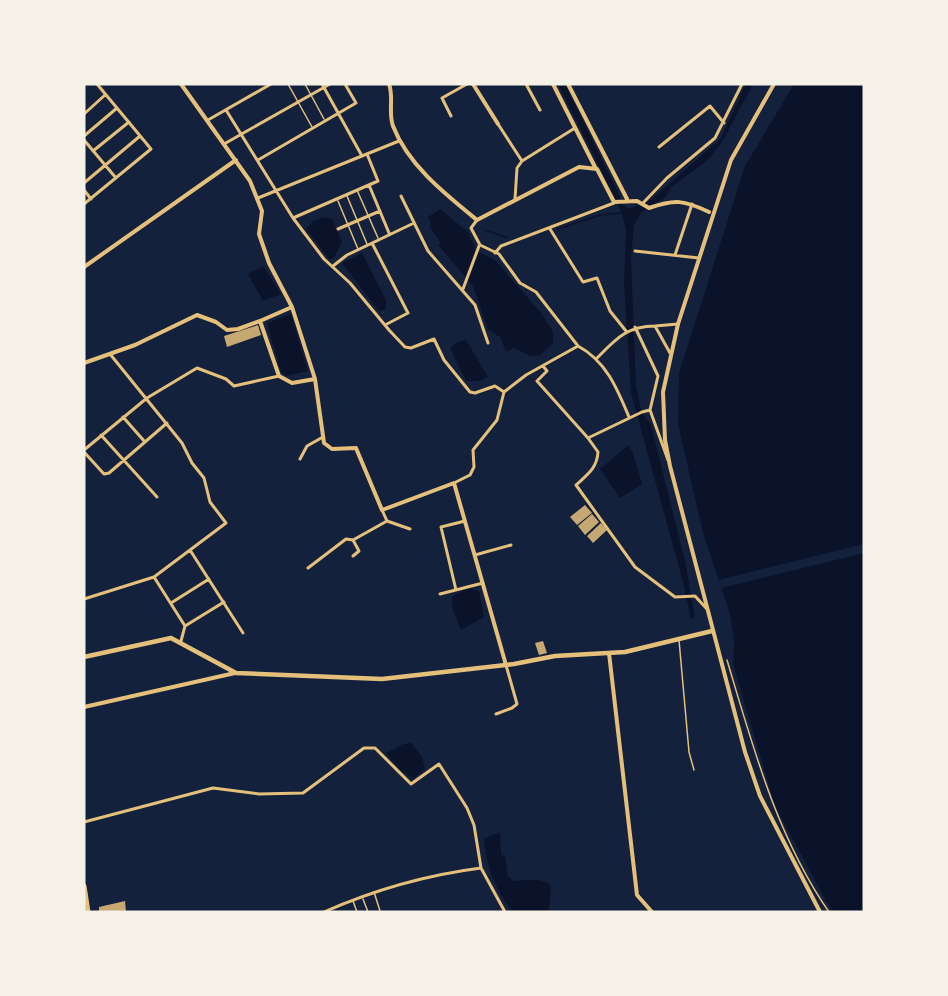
<svg xmlns="http://www.w3.org/2000/svg" width="948" height="996" font-family="'DejaVu Sans',sans-serif">
<rect width="100%" height="100%" fill="#14213d"/>
<path fill="#0b132b" d="M558,84H565L619,194L622,204L629,209L651,200L721,138L746,84H753L722,142L708,160L671,187L667,196L641,213L634,225L631,257L636,385L641,411L651,425L685,561L695,617L691,619L683,582L631,393L624,284L626,229L621,211Z
M794,84H864V912H832L775,806L733,664L734,640L730,614L703,533L678,424L679,373L745,166Z
M440,209L468,232L476,251L495,260L542,314L553,332V343L539,356H530L514,348L506,352L500,337L488,330L473,286L438,245L441,243L429,226L431,224L428,217Z
M323,217L332,219L342,242L333,259H329L306,229L313,221Z
M362,253L386,300V309L379,311L342,263Z
M263,266L281,294L263,301L248,274Z
M291,314L308,371L286,376L281,372L267,323Z
M466,340L488,377L479,381H466L450,348L457,342Z
M628,445L633,453L642,484L620,498L600,469Z
M469,588L479,591L484,617L461,630L452,608V596Z
M411,743L422,757L425,769L413,779L400,770L386,753L403,744Z
M500,832L501,855L505,856L508,876L514,881C525,880 544,877 551,886L549,912H512C495,886 487,870 484,839Z"/>
<path fill="#14213d" d="M864,544V553L721,588L719,580Z"/>
<g fill="none" stroke-linecap="round" stroke-linejoin="round">
<path stroke="#0b132b" stroke-width="1.5" d="M558,229L601,215L621,213
M485,230L508,238"/>
</g>
<path fill="#c6a872" d="M258,325L261,335L227,347L224,336Z
M585,505L592,513L577,525L570,517Z
M592,514L599,522L585,535L578,526Z
M601,523L607,530L593,543L587,536Z
M543,641L547,653L539,655L535,643Z
M125,901L126,912H99V907Z"/>
<g fill="none" stroke-linecap="round" stroke-linejoin="round">
<path stroke="#e5c07b" stroke-width="1.5" d="M727,660C753,747 777,837 829,912"/>
<path stroke="#e5c07b" stroke-width="1.5" d="M288,84L312,127
M305,84L324,119
M357,190L378,238
M347,196L367,244
M338,201L358,249
M679,640L689,752L694,770
M374,892L380,911
M363,899L368,912
M353,901L357,912"/>
<path stroke="#e5c07b" stroke-width="3" d="M322,84L362,156
M526,84L540,110
M226,110L293,218L324,259L350,283L389,330L405,347L411,348L434,339L444,360L470,392L475,393L495,386L504,392
M84,114L105,95
M451,116L442,98L467,84
M208,120L271,84
M498,124L522,161L517,168L515,199
M84,136L117,108
M84,140L116,178
M224,144L330,84
M659,147L710,106L724,123
M93,151L129,122
M258,160L356,103L345,84
M522,161L575,128
M84,183L140,136
M369,185L389,233
M84,190L91,199
M401,196L428,251L475,305L488,343
M258,198L399,141
M643,203L667,178L715,138L742,84
M84,204L151,149L97,84
M293,218L378,181L367,154
M477,220L471,228L480,245L499,254L520,283L536,292L578,346
M338,229L380,211
M550,229L583,282L597,278L610,311L626,331
M372,243L408,313L385,325
M635,251L699,258
M495,253L501,246L614,203
M675,255L692,204
M333,266L347,255L414,223
M463,289L479,246
M655,326L678,324
M635,327L658,376L650,410
M597,358C616,339 627,326 655,326L670,353
M543,366L547,371L537,381L588,438
M123,417L145,442
M101,435L157,497
M84,450L147,398L197,368L226,379L234,386L279,376
M84,452L104,474L109,473L167,423
M300,459L307,446L323,437
M668,460L650,410L642,412L588,438L598,452C597,468 588,474 576,485L635,567L675,597L695,596L706,608
M454,483L470,475L474,467L473,450L497,420L504,392L526,375L578,346C606,361 617,388 629,417
M387,521L410,529
M190,550L243,633
M475,555L511,545
M353,556L359,551L353,540
M308,568L346,539L353,540L387,521L382,510
M154,577L185,626L181,641
M456,590L441,527L465,521
M440,594L483,583
M84,599L154,577L226,523L210,502L204,478L192,463L182,443L110,354
M171,603L209,579
M185,626L224,602
M496,714L512,708L517,704L506,665
M84,822L213,788L259,794L303,793L364,748H375L411,784L439,764L467,808L474,825L481,868L505,912
M324,912C374,890 426,875 481,868"/>
<path stroke="#e5c07b" stroke-width="4" d="M181,84L250,181L262,211L259,234L269,263L292,307L315,379L324,443L332,449L356,448L382,510L454,483L506,665
M389,84C394,97 388,113 393,126C408,165 445,194 477,220L579,167L597,169L614,202L637,201L649,208C675,199 684,200 709,212
M473,84L498,124
M553,84L596,169
M568,84L627,199
M774,84L731,160L678,324L663,392L665,440L670,466L745,752L760,796L820,912
M84,267L236,160
M260,321L292,307
M84,363L135,345L197,315L216,322L227,330L238,329L260,321L279,376L292,383L315,379
M609,653L637,895L652,912
M84,707L235,673"/>
<path stroke="#e5c07b" stroke-width="4.5" d="M84,657L171,638L236,673L382,679L514,664L555,656L625,652L712,631"/>
<path stroke="#e5c07b" stroke-width="5" d="M84,886L88,912"/>
</g>
<rect width="948" height="996" fill="none" stroke="#f6f1e7" stroke-width="171"/>
</svg>
